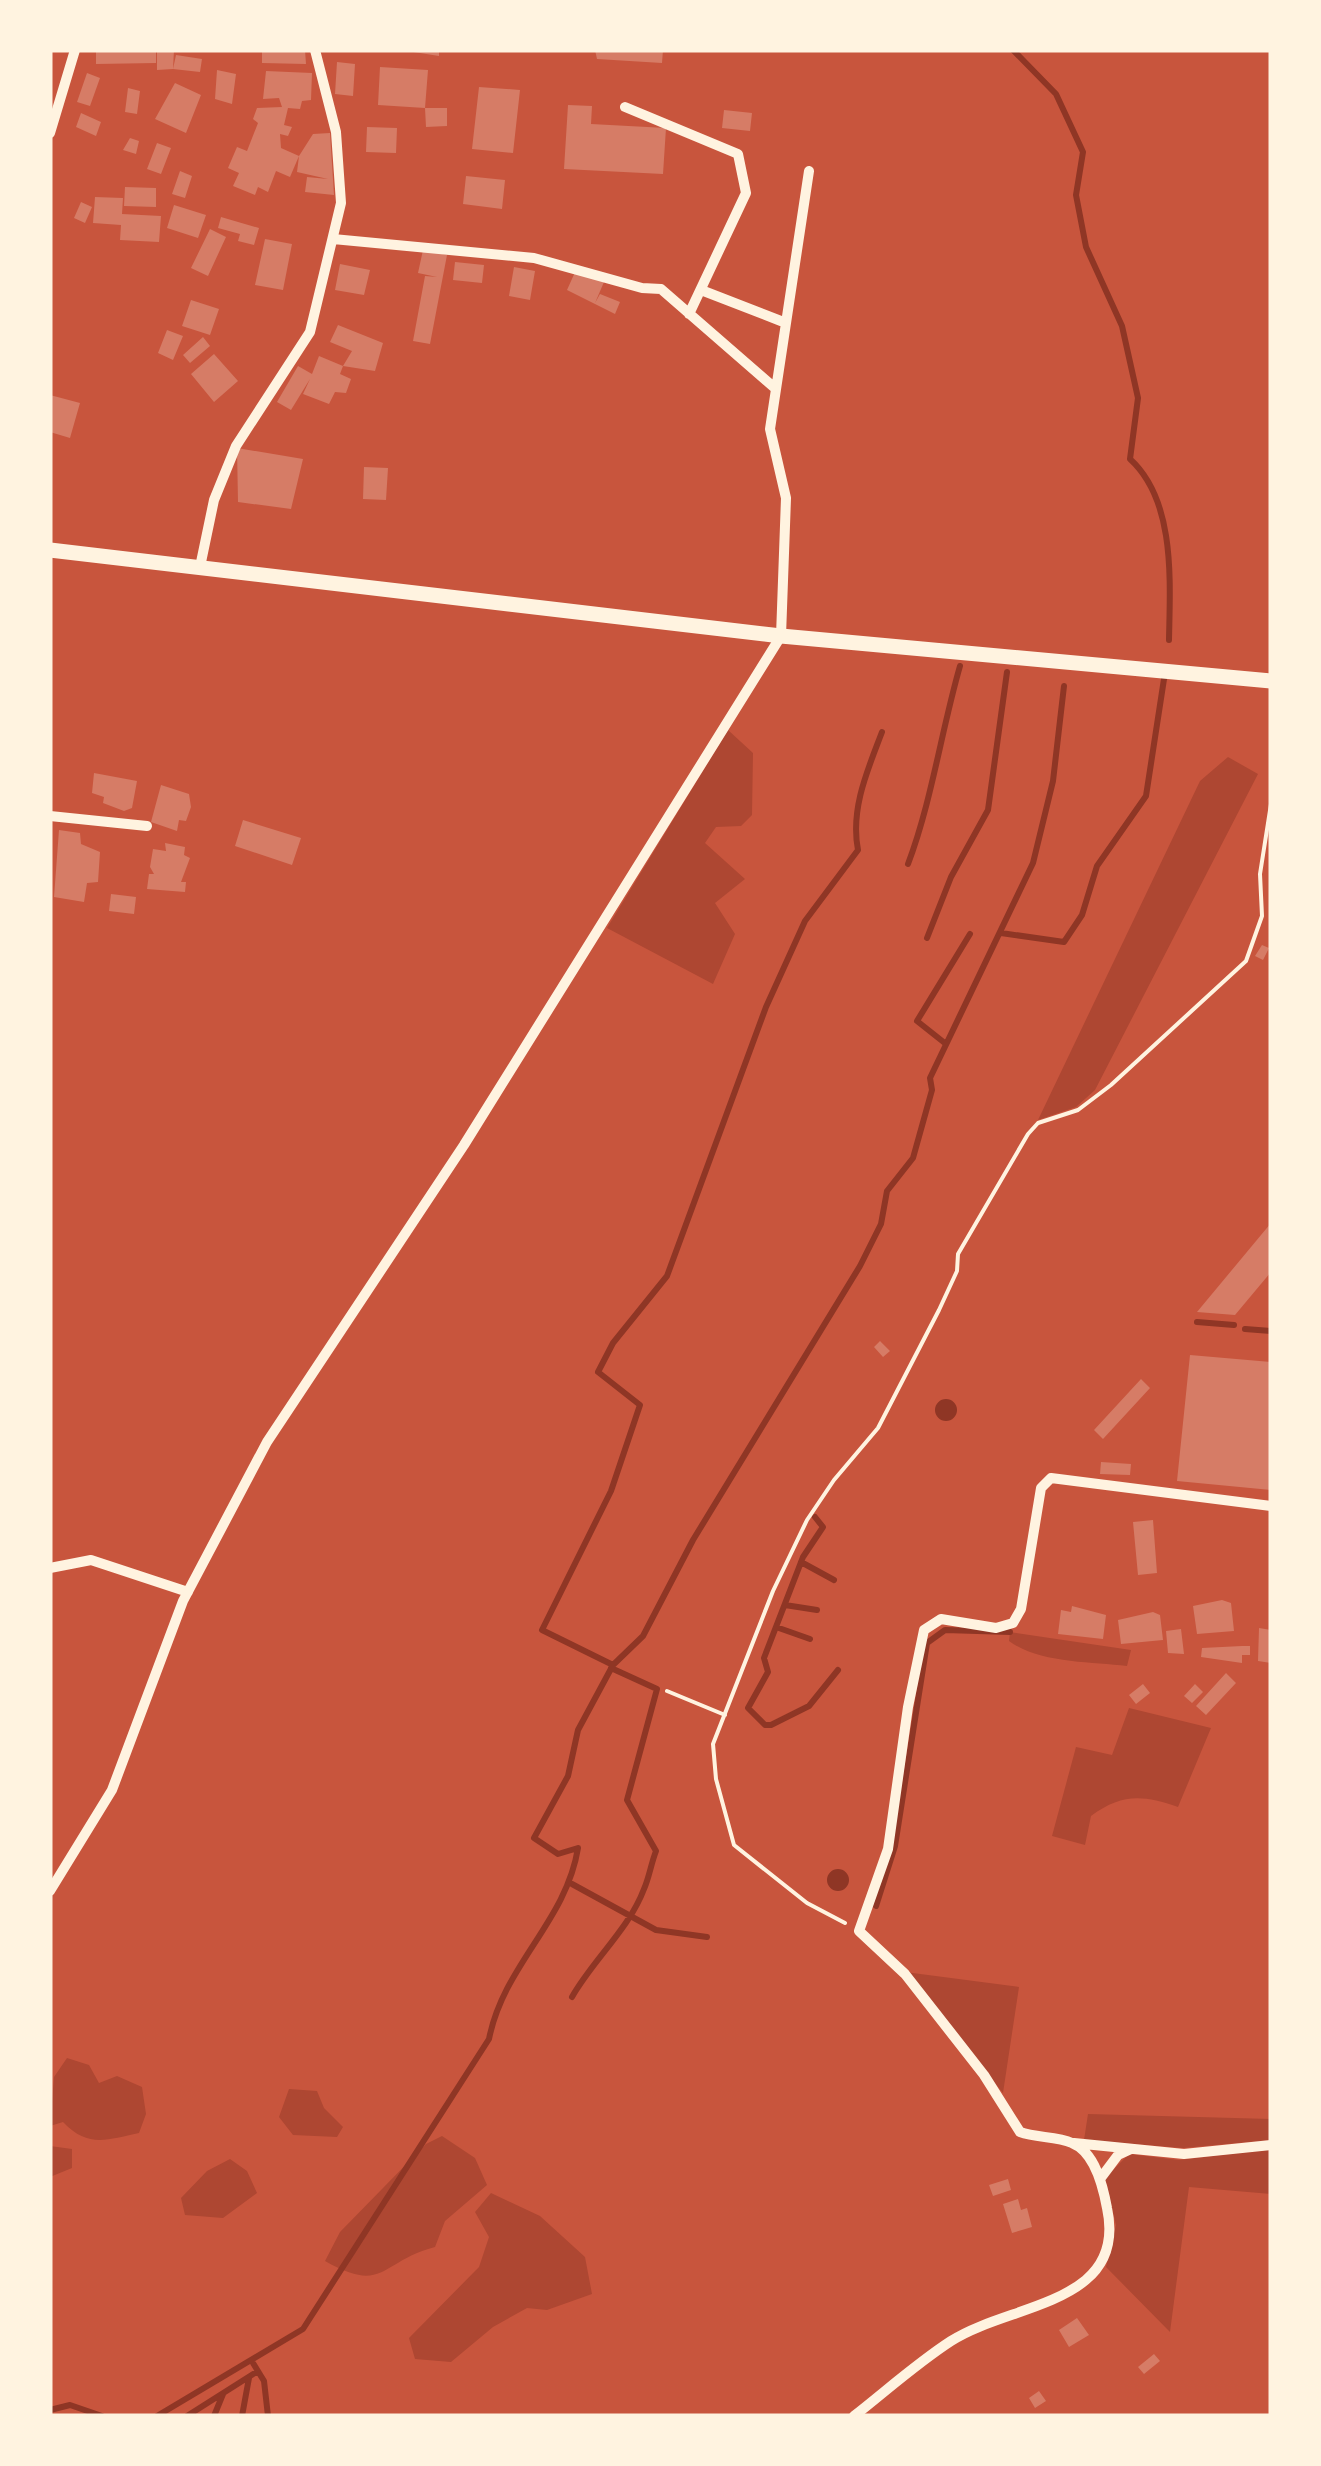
<svg xmlns="http://www.w3.org/2000/svg" width="1321" height="2466" font-family="Inter,sans-serif">
<rect width="100%" height="100%" fill="#c8553d"/>
<path fill="#ae4732" d="M728,730L753,753L752,815L741,826L716,827L705,843L745,879L715,903L735,934L713,984L607,928Z
M1228,757L1258,774L1095,1090L1076,1107L1038,1120L1200,781Z
M1010,1632L1131,1650L1127,1666C1091,1662 1038,1663 1009,1641Z
M1129,1708L1211,1728L1178,1807C1143,1795 1122,1793 1091,1816L1085,1845L1052,1836L1076,1747L1112,1755Z
M905,1972L1019,1987L1003,2093Z
M67,2058L89,2065L99,2083L117,2076L142,2087L146,2114L139,2133C106,2140 88,2148 63,2122L50,2126L54,2077Z
M289,2089L317,2091L324,2108L343,2127L337,2137L293,2135L279,2117Z
M1088,2114L1271,2119V2140L1183,2148L1084,2140Z
M442,2136L475,2158L487,2185L445,2221L435,2247C380,2261 385,2295 325,2261L340,2232L426,2144Z
M50,2146L72,2149V2168L50,2177Z
M1271,2149V2194L1189,2187L1170,2332L1106,2267L1116,2225L1105,2178L1129,2154L1179,2160Z
M230,2159L247,2171L257,2193L223,2218L185,2215L181,2198L207,2171Z
M491,2193L540,2216L585,2257L592,2294L547,2310L527,2308L493,2327L451,2362L415,2359L409,2338L479,2267L489,2237L475,2212Z"/>
<path fill="#8f3625" d="M935 1410a11 11 0 1 1 22 0a11 11 0 1 1-22 0Z
M827 1880a11 11 0 1 1 22 0a11 11 0 1 1-22 0Z"/>
<g fill="none" stroke-linecap="round" stroke-linejoin="round">
<path stroke="#8f3625" stroke-width="6" d="M1013,50L1056,94L1083,152L1076,195L1086,247L1122,326L1138,398L1130,459C1176,501 1170,582 1169,640
M908,864C932,800 941,732 960,666
M1001,933L1064,942L1082,915L1097,866L1146,796L1164,679
M927,938L951,877L988,810L1007,672
M946,1044L917,1021L970,934
M1197,1322L1234,1325
M1245,1329L1271,1331
M815,1517L823,1527L803,1557L764,1658L768,1672L748,1708L765,1725H771L809,1706L838,1670
M801,1562L834,1580
M785,1605L817,1610
M776,1627L810,1639
M613,1665L542,1630L611,1491L640,1405L598,1372L613,1343L667,1276L766,1007L805,921L858,850C850,809 868,769 882,732
M572,1884L656,1930L707,1937
M876,1906L895,1846L927,1643L945,1630L1010,1632
M572,1997C593,1960 629,1929 644,1889C649,1878 651,1864 656,1851L627,1800L657,1689L611,1668
M253,2363L264,2381L268,2416
M50,2410L70,2405L102,2416
M157,2416L303,2329L489,2039C504,1964 566,1922 578,1848L558,1854L534,1838L568,1776L578,1730L613,1665L643,1636L693,1540L860,1266L881,1224L887,1191L913,1158L932,1090L930,1078L1033,863L1053,781L1064,686
M187,2416L258,2371
M214,2416L223,2394
M242,2416L249,2378"/>
</g>
<path fill="#d67c66" d="M96,50H156V63L96,64Z
M157,50H174L173,69L157,70Z
M262,50H305L306,64L262,63Z
M401,50H439V56Z
M595,50H663L662,63L597,59Z
M176,55L202,59L200,72L173,69Z
M337,62L355,64L353,96L335,94Z
M380,67L428,70L425,108L378,105Z
M217,70L236,74L232,104L215,99Z
M266,71L312,73L311,100L302,101L300,109L288,108L284,125L292,127L288,136L280,134L281,148L299,156L313,134L330,133L334,195L305,192L307,177L328,179L297,172L299,156L290,177L276,171L268,192L258,187L255,195L233,186L239,173L228,168L237,147L247,151L258,123L253,119L257,108L282,107L279,98L263,99Z
M87,73L100,78L90,106L77,102Z
M175,83L201,95L186,133L155,119Z
M479,87L520,90L513,153L472,149Z
M128,88L140,91L137,114L125,112Z
M568,105L592,106L591,124L666,128L663,174L564,169Z
M425,108H447V126L426,127Z
M724,110L752,113L750,131L722,128Z
M81,113L101,122L96,136L76,127Z
M367,127L397,128L396,153L366,152Z
M130,138L139,141L136,154L123,150Z
M157,143L171,148L161,174L147,169Z
M180,171L192,176L185,198L172,194Z
M466,176L505,180L502,209L463,204Z
M125,187L156,188V207L124,206Z
M95,197L123,198L122,214L161,216L159,242L120,240L121,225L93,223Z
M81,202L92,207L85,223L74,218Z
M174,205L206,215L198,238L167,228Z
M221,217L259,228L254,245L238,241L240,234L218,228Z
M210,229L226,237L208,276L191,268Z
M265,239L292,244L283,290L255,285Z
M423,250L447,255L430,344L413,341L425,276L437,277L418,273Z
M455,262L484,265L482,283L453,280Z
M340,264L370,270L364,295L335,290Z
M514,267L535,271L530,300L509,296Z
M576,270L604,282L595,303L600,294L620,302L615,314L567,290Z
M191,300L219,309L210,335L182,326Z
M338,325L383,343L375,371L343,366L340,374L351,379L346,393L335,392L329,404L303,394L310,379L291,410L277,402L298,366L312,374L319,356L343,366L352,351L330,342Z
M167,330L183,336L173,360L158,353Z
M203,337L210,346L190,363L183,355Z
M214,354L238,381L214,402L191,374Z
M50,395L80,403L70,438L50,432Z
M237,448L303,459L291,509L238,502Z
M364,467L388,468L386,500L363,499Z
M94,773L137,781L132,808L124,811L103,803L104,797L92,793Z
M161,785L189,794L191,807L186,821L179,820L177,831L151,822Z
M243,820L301,838L292,865L235,846Z
M59,830L80,833L81,844L100,852L98,882L87,883L84,902L54,897Z
M165,843L185,847L184,855L190,858L181,882H186L185,892L147,889L149,874H154L150,867L153,849L166,851Z
M111,894L136,897L134,914L109,911Z
M1262,945L1269,948L1263,960L1255,956Z
M1271,1223V1272L1235,1315L1197,1312Z
M880,1341L890,1351L883,1357L874,1347Z
M1190,1355L1271,1362V1490L1177,1481Z
M1141,1379L1150,1388L1103,1439L1094,1430Z
M1101,1462L1131,1464L1130,1475L1100,1474Z
M1153,1520L1157,1573L1138,1575L1133,1522Z
M1222,1600L1231,1603L1234,1631L1197,1634L1193,1606Z
M1072,1606L1106,1615L1103,1639L1058,1634L1061,1610L1071,1612Z
M1153,1612L1160,1615L1163,1640L1121,1644L1118,1620Z
M1259,1628L1271,1630V1663L1258,1661Z
M1181,1629L1184,1654L1168,1653L1166,1631Z
M1242,1646H1250V1655H1242V1663L1201,1657L1202,1648Z
M1226,1673L1236,1683L1206,1715L1196,1706Z
M1143,1684L1150,1693L1136,1704L1129,1695Z
M1195,1684L1203,1692L1192,1703L1184,1696Z
M1008,2179L1011,2190L993,2196L989,2185Z
M1018,2199L1021,2210L1027,2208L1032,2227L1012,2233L1003,2204Z
M1077,2318L1089,2335L1069,2347L1059,2330Z
M1154,2354L1160,2361L1144,2374L1138,2367Z
M1039,2391L1046,2401L1035,2408L1029,2398Z"/>
<g fill="none" stroke-linecap="round" stroke-linejoin="round">
<path stroke="#fff3e0" stroke-width="4" d="M667,1691L725,1715
M845,1923L807,1903L734,1845L716,1779L713,1744L773,1591L807,1520L834,1480L878,1428L939,1310L957,1271L958,1254L1028,1134L1038,1123L1078,1110L1111,1085L1246,961L1262,916L1260,874L1271,804"/>
<path stroke="#fff3e0" stroke-width="10" d="M625,107L738,154L746,193L689,314
M50,133L75,50
M333,239L534,258L642,288L661,289L776,389
M701,290L786,323
M200,567L214,500L236,446L310,332L341,203L336,132L315,50
M50,816L147,826
M50,1568L91,1560L188,1592
M50,1891L112,1790L183,1601L267,1442L464,1145L781,636L786,498L770,429L809,171
M1074,2143L1184,2154L1271,2145
M1100,2179L1118,2155L1131,2149
M854,2416C886,2391 917,2363 951,2341C1010,2303 1128,2305 1107,2208C1103,2186 1095,2152 1072,2143C1057,2136 1036,2138 1020,2132L984,2075L905,1974L859,1931L888,1849L908,1707L924,1630L941,1619L996,1628L1013,1623L1021,1609L1041,1488L1051,1478L1271,1506"/>
<path stroke="#fff3e0" stroke-width="15" d="M50,550L781,636L1271,681"/>
</g>
<rect width="1321" height="2466" fill="none" stroke="#fff3e0" stroke-width="105"/>
</svg>
